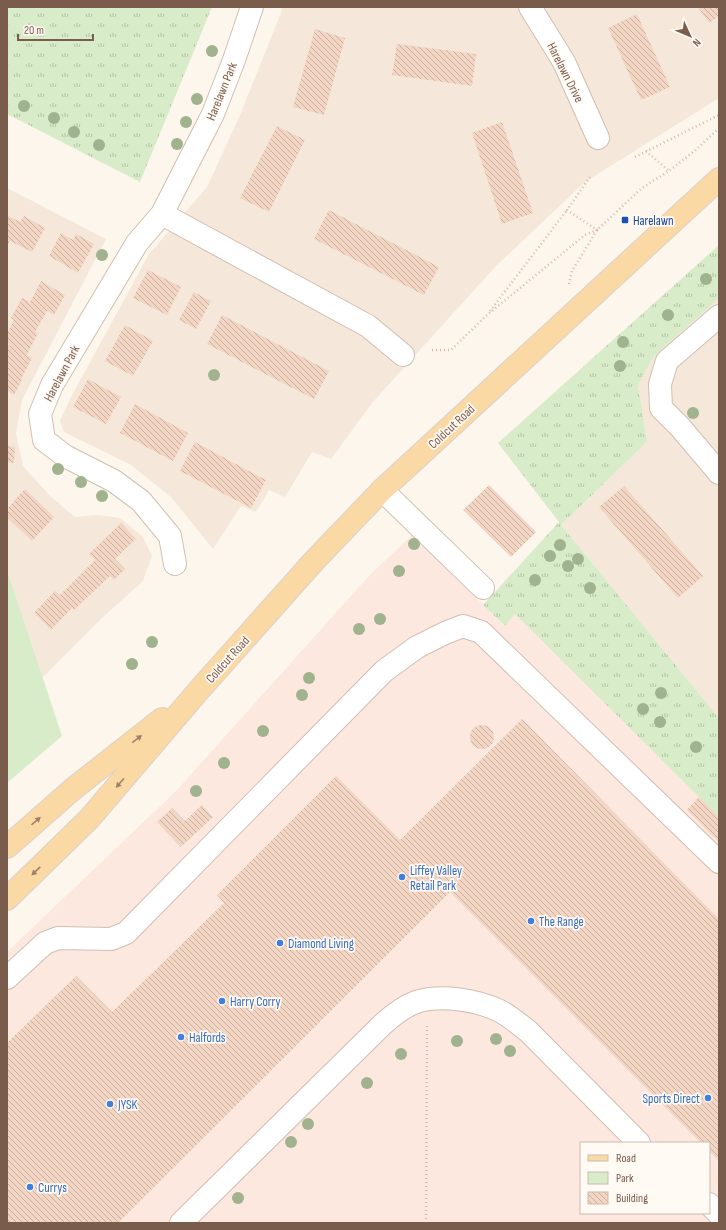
<svg xmlns="http://www.w3.org/2000/svg" width="726" height="1230" font-family="'Sofia Sans Condensed',sans-serif">
<defs>
<pattern id="grass-tufts" width="24" height="20" patternUnits="userSpaceOnUse"><rect width="24" height="20" fill="#d8ecc9"/><path d="M3 7l-1-3M5 7V3M7 7l1-3M15 17l-1-3M17 17v-4M19 17l1-3" fill="none" stroke="#b4c2a5"/></pattern>
<pattern id="building-back-hatch" width="6" height="6" patternUnits="userSpaceOnUse"><rect width="6" height="6" fill="#f3d5c3"/><path d="M-1 5l2 2M0 0l6 6M5-1l2 2" fill="none" stroke="#cab0a1"/></pattern>
</defs>
<rect width="100%" height="100%" fill="#fdf6ec"/>
<path fill="#f5e8da" d="M282,7H719V98L585,182L496,266L372,403L331,459L312,452L285,497L269,490L256,512L241,506L213,549L171,497L131,465L64,432L60,421L71,397L149,254L207,187L240,115L281,13Z
M7,188L106,239L22,400L16,433L23,466L49,495L75,517L98,515L120,518L143,537L152,556L143,581L102,618L42,678L7,570Z
M719,298V718L561,525L647,442L638,385L654,356Z"/>
<path fill="#fde8e0" fill-rule="evenodd" d="M413,534L504,626L515,614L719,817V1223H7V952L176,791L368,577ZM581,1143H709V1213H581Z"/>
<path fill="url(#grass-tufts)" d="M7,7H212L140,182L7,114Z
M719,245V298L654,356L638,385L647,442L561,525L719,718V817L515,614L505,626L483,605L559,522L498,443Z"/>
<path fill="#d8ecc9" d="M7,570L62,736L7,783Z"/>
<path fill="url(#building-back-hatch)" d="M698,7H719V16L709,23Z
M637,14L670,87L641,100L608,28Z
M315,29L345,38L324,115L293,107Z
M397,44L476,54L472,86L392,75Z
M502,122L533,213L502,224L472,133Z
M277,126L305,140L269,212L240,198Z
M329,210L439,267L424,295L314,239Z
M7,215L20,222L24,216L45,228L32,252L10,241L7,246Z
M61,233L73,240L76,234L94,244L78,273L49,256Z
M148,270L181,287L167,315L133,298Z
M41,281L65,295L54,315L47,311L35,332L38,333L27,355L32,358L21,379L22,380L14,395L7,391V346L8,345L12,346L7,343V333L14,320L11,318L22,298L30,302Z
M194,292L211,301L196,329L179,320Z
M222,315L329,371L314,399L207,344Z
M125,325L153,341L133,376L105,361Z
M88,379L121,397L106,424L73,407Z
M135,404L188,433L173,461L120,433Z
M195,442L266,480L251,508L180,471Z
M7,446L15,447L14,463L7,462Z
M489,485L536,532L511,557L463,510Z
M624,486L703,576L678,598L599,507Z
M25,489L54,517L32,541L7,517V509Z
M121,523L136,539L115,559L125,569L114,580L110,576L74,610L72,608L51,630L34,613L55,591L60,595L95,560L89,554Z
M522,719L719,919V1161L709,1151V1143H701L450,892L118,1223H7V1043L76,976L112,1012L224,903L217,895L336,776L400,840Z
M470 737a12 12 0 1 1 24 0a12 12 0 1 1-24 0Z
M699,797L719,817V842L687,810Z
M202,805L213,817L181,847L157,822L172,808L185,821Z"/>
<g fill="none" stroke-linecap="round" stroke-linejoin="round">
<defs>
<path id="minor" d="M530,7L564,62L598,138
M162,214L368,326L403,355
M719,316L667,361L660,384L661,408L680,427L719,473
M382,490L483,588
M175,564L170,536L141,501L114,481L65,456L44,440L40,414L52,385L137,243L162,214L213,114L234,60L252,7
M7,978L45,943L58,938L111,939L126,933L384,671L417,647L445,633L463,626L481,632L719,862
M709,1204L719,1214
M181,1223L383,1024C393,1015 403,1007 416,1002C441,994 477,1000 500,1011C511,1017 519,1024 528,1031L639,1143"/>
<path id="major" d="M7,847L73,789L162,719
M7,899L89,819L200,689L314,561L382,490L719,179"/>
</defs>
<use href="#minor" stroke="#d1beb0" stroke-width="24"/>
<use href="#major" stroke="#dad1cd" stroke-width="24"/>
<path stroke="#d9b8a5" stroke-width="2.5" stroke-dasharray="1 3" stroke-linecap="butt" d="M646,151L669,171
M635,157L719,115
M569,284L572,271L597,230L642,188L669,171L697,149L719,128
M490,311L567,210
M432,350H451L487,315L585,235L597,230L567,210L590,177
M426,1223L427,1024"/>
<use href="#minor" stroke="#fff" stroke-width="22"/>
<use href="#major" stroke="#fbd9a5" stroke-width="22"/>
</g>
<g fill="#a0b28e">
<circle cx="212" cy="51" r="6"/>
<circle cx="197" cy="99" r="6"/>
<circle cx="24" cy="106" r="6"/>
<circle cx="54" cy="118" r="6"/>
<circle cx="186" cy="122" r="6"/>
<circle cx="74" cy="132" r="6"/>
<circle cx="177" cy="144" r="6"/>
<circle cx="99" cy="145" r="6"/>
<circle cx="102" cy="255" r="6"/>
<circle cx="706" cy="279" r="6"/>
<circle cx="668" cy="315" r="6"/>
<circle cx="623" cy="342" r="6"/>
<circle cx="620" cy="366" r="6"/>
<circle cx="214" cy="375" r="6"/>
<circle cx="693" cy="413" r="6"/>
<circle cx="58" cy="469" r="6"/>
<circle cx="81" cy="482" r="6"/>
<circle cx="102" cy="496" r="6"/>
<circle cx="414" cy="544" r="6"/>
<circle cx="560" cy="545" r="6"/>
<circle cx="550" cy="556" r="6"/>
<circle cx="578" cy="559" r="6"/>
<circle cx="568" cy="566" r="6"/>
<circle cx="399" cy="571" r="6"/>
<circle cx="535" cy="580" r="6"/>
<circle cx="590" cy="588" r="6"/>
<circle cx="380" cy="619" r="6"/>
<circle cx="359" cy="629" r="6"/>
<circle cx="152" cy="642" r="6"/>
<circle cx="132" cy="664" r="6"/>
<circle cx="309" cy="678" r="6"/>
<circle cx="661" cy="693" r="6"/>
<circle cx="302" cy="695" r="6"/>
<circle cx="643" cy="709" r="6"/>
<circle cx="660" cy="722" r="6"/>
<circle cx="263" cy="731" r="6"/>
<circle cx="696" cy="747" r="6"/>
<circle cx="224" cy="763" r="6"/>
<circle cx="196" cy="791" r="6"/>
<circle cx="496" cy="1039" r="6"/>
<circle cx="457" cy="1041" r="6"/>
<circle cx="510" cy="1051" r="6"/>
<circle cx="401" cy="1054" r="6"/>
<circle cx="367" cy="1083" r="6"/>
<circle cx="308" cy="1124" r="6"/>
<circle cx="291" cy="1142" r="6"/>
<circle cx="238" cy="1198" r="6"/>
</g>
<defs><path id="oneway-solid" d="M-6-.8H1V-3.2L6.5 0L1 3.2V.8H-6Z"/></defs>
<g fill="#a18267">
<use href="#oneway-solid" transform="translate(137 739) rotate(-38)"/>
<use href="#oneway-solid" transform="translate(120 783) rotate(131)"/>
<use href="#oneway-solid" transform="translate(36 821) rotate(-41)"/>
<use href="#oneway-solid" transform="translate(36 871) rotate(136)"/>
</g>
<rect fill="#1a4fb4" stroke="#fffaf3" stroke-width="1.5" x="621" y="216" width="8" height="8" rx="2"/>
<g fill="#3f7fe0" stroke="#fffaf3" stroke-width="1.5">
<circle cx="402" cy="877" r="4"/>
<circle cx="531" cy="921" r="4"/>
<circle cx="280" cy="943" r="4"/>
<circle cx="222" cy="1001" r="4"/>
<circle cx="181" cy="1037" r="4"/>
<circle cx="708" cy="1098" r="4"/>
<circle cx="110" cy="1104" r="4"/>
<circle cx="30" cy="1187" r="4"/>
</g>
<g text-anchor="middle" stroke-width="3.5" stroke-linejoin="round" paint-order="stroke">
<g font-size="13" fill="#7a5c4d" stroke="#fffaf3">
<text transform="translate(566 72) rotate(63)" y="5">Harelawn Drive</text>
<text transform="translate(221 91) rotate(-68)" y="5">Harelawn Park</text>
<text transform="translate(61 373) rotate(-62)" y="5">Harelawn Park</text>
<text transform="translate(451 426) rotate(-43)" y="5">Coldcut Road</text>
<text transform="translate(227 659) rotate(-48)" y="5">Coldcut Road</text>
</g>
<g font-size="13" fill="#164399" stroke="#fffaf3" text-anchor="start">
<text x="633" y="225">Harelawn</text>
</g>
<g font-size="13" fill="#366cbe" stroke="#fffaf3" text-anchor="start">
<text x="410" y="875">Liffey Valley<tspan x="410" dy="15">Retail Park</tspan></text>
<text x="539" y="926">The Range</text>
<text x="288" y="948">Diamond Living</text>
<text x="230" y="1006">Harry Corry</text>
<text x="189" y="1042">Halfords</text>
<text x="700" y="1103" text-anchor="end">Sports Direct</text>
<text x="118" y="1109">JYSK</text>
<text x="38" y="1192">Currys</text>
</g>
</g>
<rect width="726" height="1230" fill="none" stroke="#7a5c4d" stroke-width="16"/>
<rect x="580" y="1142" width="130" height="72" fill="#fffaf3" stroke="#cabbb1"/>
<rect x="588" y="1155" width="20" height="6" fill="#fbd9a5" stroke="#cabbb1"/>
<text x="616" y="1162" font-size="12" fill="#7a5c4d">Road</text>
<rect x="588" y="1172" width="20" height="12" fill="#d8ecc9" stroke="#cabbb1"/>
<text x="616" y="1182" font-size="12" fill="#7a5c4d">Park</text>
<rect x="588" y="1192" width="20" height="12" fill="url(#building-back-hatch)" stroke="#cabbb1"/>
<text x="616" y="1202" font-size="12" fill="#7a5c4d">Building</text>
<g transform="translate(690 36) rotate(134)" stroke="#fffaf3" stroke-width="3" paint-order="stroke">
<path d="M0-3L7 15L0 10L-7 15Z" fill="#7a5c4d"/>
<text y="-6" font-size="11" font-weight="bold" text-anchor="middle" fill="#7a5c4d">N</text>
</g>
<path d="M18 34v6h75v-6" fill="none" stroke="#7a5c4d" stroke-width="2"/>
<text x="24" y="34" font-size="12" fill="#7a5c4d" stroke="#fffaf3" stroke-width="3" paint-order="stroke">20 m</text>
</svg>
